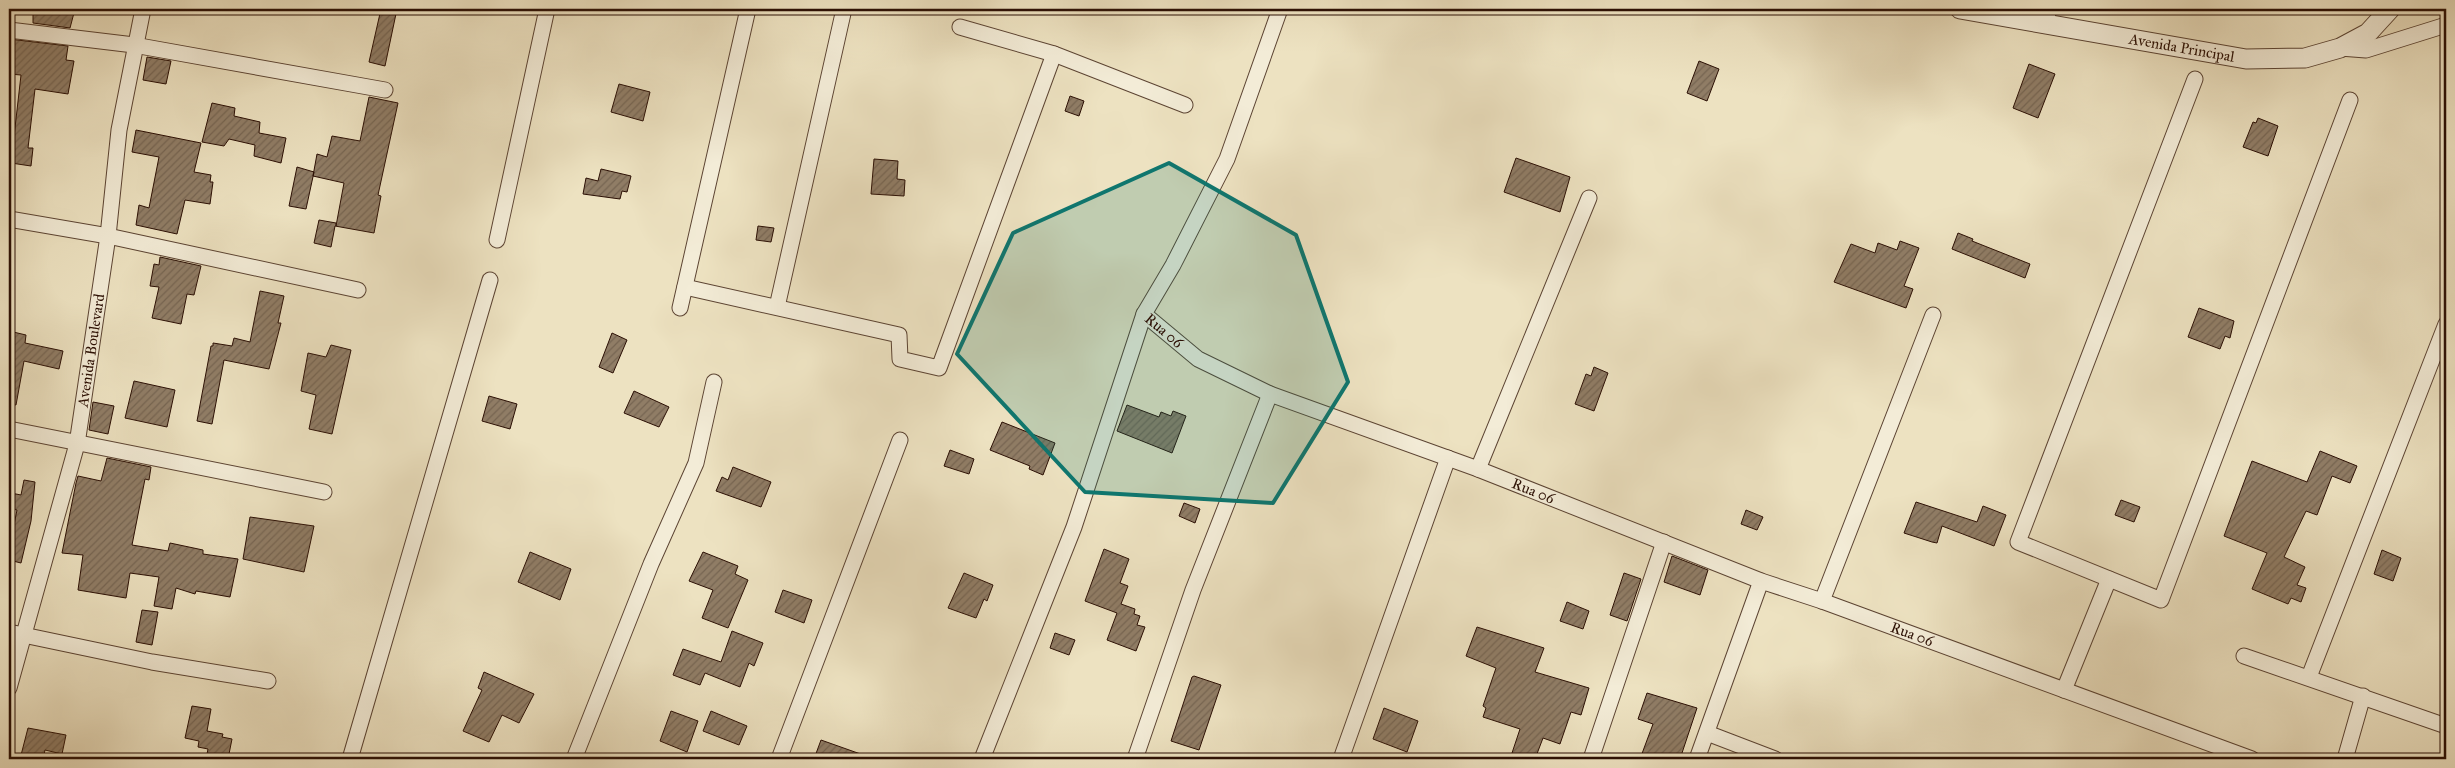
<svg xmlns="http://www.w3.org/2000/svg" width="2455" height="768" font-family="'IM FELL Great Primer',serif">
<defs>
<pattern id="building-hatch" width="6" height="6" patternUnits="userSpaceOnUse" patternTransform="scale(1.25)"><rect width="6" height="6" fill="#907d66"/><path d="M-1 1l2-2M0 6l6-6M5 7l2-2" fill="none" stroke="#766552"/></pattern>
</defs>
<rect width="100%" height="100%" fill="#ede2c1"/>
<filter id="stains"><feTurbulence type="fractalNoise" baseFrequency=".004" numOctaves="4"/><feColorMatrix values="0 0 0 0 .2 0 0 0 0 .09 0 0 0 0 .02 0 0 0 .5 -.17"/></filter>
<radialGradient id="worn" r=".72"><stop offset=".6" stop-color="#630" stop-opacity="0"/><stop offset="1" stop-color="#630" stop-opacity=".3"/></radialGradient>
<path fill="url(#building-hatch)" stroke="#2b0f04" d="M33,9H75L70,28L33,23Z
M381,9H397L385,66L369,62Z
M9,39L68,46L66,60L74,61L68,94L35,89L28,148H33L31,166L11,163L21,75L9,74Z
M147,57L171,61L166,84L143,80Z
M1699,61L1719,69L1707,101L1687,93Z
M2029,64L2055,74L2038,118L2013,108Z
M619,84L650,92L643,121L611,112Z
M1070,96L1084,101L1079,116L1065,111Z
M369,97L398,103L378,195L381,196L374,233L335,226L331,247L314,243L319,220L336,223V226L344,183L313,176L317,154L327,157L332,136L360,141Z
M212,103L235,108L234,116L260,122L259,133L286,138L281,163L254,156L255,145L229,139L224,146L202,142Z
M2258,118L2278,126L2268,156L2243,147L2253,122L2256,123Z
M136,130L201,143L194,172L211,175L210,182H213L210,204L185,200L177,234L136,225L139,205L149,208L159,157L132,152Z
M1516,158L1570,177L1560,212L1504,192Z
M874,159L898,161L897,179L905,180L904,196L871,194Z
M297,167L314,172L306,209L289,206Z
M601,169L631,176L627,192L622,191L620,199L583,194L586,178L598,181Z
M758,226L774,228L771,242L756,240Z
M1958,233L1973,239L1972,241L2030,264L2025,278L1952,249Z
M1900,241L1919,248L1904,286L1913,289L1906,308L1834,282L1851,244L1875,253L1878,243L1897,250Z
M160,257L201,266L194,295L187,294L181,324L152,318L159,287L150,286L154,264L159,265Z
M260,291L284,296L278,323H281L269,369L224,360L212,424L197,421L211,346H213V343L232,346L234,338L250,342Z
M2199,308L2234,321L2230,338L2225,336L2220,349L2188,337Z
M9,331L26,335L25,343L63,351L59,369L24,361L16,405L9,404Z
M612,333L627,340L613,373L599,367Z
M331,345L351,350L332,434L309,429L316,395L301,391L308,353L326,357Z
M1594,367L1608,373L1594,411L1575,404L1586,374L1591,376Z
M134,381L175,390L167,427L125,418Z
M634,391L669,407L659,427L624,413Z
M489,396L517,404L510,429L482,421Z
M93,402L114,406L108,434L89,430Z
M1127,405L1159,417L1161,412L1171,416L1173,411L1186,416L1172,453L1117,431Z
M1002,422L1055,443L1043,475L1029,469L1030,466L990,450Z
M950,450L974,459L969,474L944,466Z
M2320,451L2357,466L2350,483L2332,476L2317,515L2306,511L2284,557L2305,567L2297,585L2306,588L2301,602L2291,598L2288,604L2252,589L2267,553L2224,536L2252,461L2307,482Z
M107,458L151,467L149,480L145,479L132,545L168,551L170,543L203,550V554L238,559L230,597L196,591L195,594L176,588L172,609L154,606L159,577L130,573L126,598L78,590L83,555L62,553L76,483L78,476L101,481Z
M733,467L771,482L761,507L716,491L722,477L728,480Z
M24,480L35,482L31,521L21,563L9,560V549L17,510L9,508V503L11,493L21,495Z
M2121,500L2140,507L2134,522L2115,515Z
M1916,502L1977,522L1983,506L2006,515L1994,546L1942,526L1937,543L1932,542L1904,533Z
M1184,503L1200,509L1195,523L1179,516Z
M1746,510L1763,517L1757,530L1741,524Z
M250,517L314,526L304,572L243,559Z
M1104,549L1129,559L1120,583L1128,586L1121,604L1135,609L1134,614L1140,616L1137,625L1145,627L1136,651L1107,640L1117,613L1085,601Z
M2382,550L2401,558L2393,581L2374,574Z
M530,552L571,569L560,600L518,582Z
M703,552L738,566L735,574L748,580L728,628L702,618L713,590L689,581Z
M1672,556L1708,570L1700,595L1664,582Z
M964,573L993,585L987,601L984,599L976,618L948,608Z
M1624,573L1641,579L1627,621L1610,615Z
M783,590L812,600L804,623L775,612Z
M1567,602L1589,611L1583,629L1560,621Z
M142,610L158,612L152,645L136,642Z
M1477,627L1544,648L1535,672L1589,688L1581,715L1571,712L1560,744L1543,738L1535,759H1510L1520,729L1483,717L1486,708L1483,706L1496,668L1466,656Z
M732,631L763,643L754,666L749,663L740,687L705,673L700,685L673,675L683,649L721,662Z
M1055,633L1075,640L1069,655L1050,648Z
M484,672L534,694L519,723L502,715L489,742L463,731L482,690L478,688Z
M1194,676L1221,685L1199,750L1171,741L1192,677Z
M1647,693L1697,708L1680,759H1640L1653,724L1638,719Z
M192,706L211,709L207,731L223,734L222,737L232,739L228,759H206L208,749L198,747L199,741L185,738Z
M1384,708L1418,721L1407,752L1373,739Z
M671,711L698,721L687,752L660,741Z
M711,711L747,726L739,745L703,731Z
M28,728L66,735L62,754L45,750L43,759H20Z
M821,740L869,757V759H814Z"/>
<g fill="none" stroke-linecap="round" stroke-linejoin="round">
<defs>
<g id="minor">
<path id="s1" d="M1280,9L1227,159L1173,265L1144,314L1198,359L1270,394L1478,469L1761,581L1822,601L2252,759"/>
<path d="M2045,24L2049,9"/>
<path d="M960,27L1054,54L1185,105"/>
<path d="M9,30L134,45L385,90"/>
<path d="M2340,48L2366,50L2446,25"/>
<path d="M2195,79L2018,542L2161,600L2350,100"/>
<path d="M9,219L108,236L358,290"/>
<path d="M497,240L547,9"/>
<path d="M685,287L899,335L900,359L939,368L1054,54"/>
<path d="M777,307L844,9"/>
<path d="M680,308L748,9"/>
<path d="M9,429L324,492"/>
<path d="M1478,469L1589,198"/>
<path d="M1822,601L1933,315"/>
<path d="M9,632L152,662L268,681"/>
<path d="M2244,656L2446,726"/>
<path d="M2309,677L2446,324"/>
<path id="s2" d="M9,688L77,444L108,236L119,130L143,9"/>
<path d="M2064,690L2109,579"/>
<path d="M1707,733L1775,759"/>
<path d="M1592,756L1664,542"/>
<path d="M350,759L490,280"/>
<path d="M574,759L651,564L696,463L714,382"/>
<path d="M779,759L900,440"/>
<path d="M982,759L1074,527L1144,314"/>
<path d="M1135,759L1193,590L1270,394"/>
<path d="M1341,759L1448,458"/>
<path d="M1697,759L1761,581"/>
<path d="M2345,759L2363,696"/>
</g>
<g id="tertiary">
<path id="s3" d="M1960,9L2246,59L2305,58L2340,48L2368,33L2390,9"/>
</g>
</defs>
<use href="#minor" stroke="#5c4433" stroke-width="17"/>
<use href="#tertiary" stroke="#5c4433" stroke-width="21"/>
<use href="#minor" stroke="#f3ecd7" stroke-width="15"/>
<use href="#tertiary" stroke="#f3ecd7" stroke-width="19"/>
</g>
<path fill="#0f766e" fill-opacity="0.2" stroke="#0f766e" stroke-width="4" stroke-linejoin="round" d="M1169,163L1296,235L1348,382L1273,503L1085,492L957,354L1013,233Z"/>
<g text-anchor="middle" stroke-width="4.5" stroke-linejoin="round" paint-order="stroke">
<g font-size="15" fill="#2b0f04" stroke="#f3ecd7">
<text dy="5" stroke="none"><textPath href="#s3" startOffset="225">Avenida Principal</textPath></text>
<text dy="5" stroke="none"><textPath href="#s1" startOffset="361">Rua 06</textPath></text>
<text dy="5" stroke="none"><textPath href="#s2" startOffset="348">Avenida Boulevard</textPath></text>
<text dy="5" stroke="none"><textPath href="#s1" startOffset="766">Rua 06</textPath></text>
<text dy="5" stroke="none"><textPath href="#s1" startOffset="1171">Rua 06</textPath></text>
</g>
</g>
<rect width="2455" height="768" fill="none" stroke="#ede2c1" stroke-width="30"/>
<rect x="10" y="10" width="2435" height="748" fill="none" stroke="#2b0f04" stroke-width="2.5"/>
<rect x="15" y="15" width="2425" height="738" fill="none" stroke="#2b0f04"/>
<rect width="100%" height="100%" filter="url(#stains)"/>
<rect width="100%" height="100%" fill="url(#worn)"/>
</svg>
